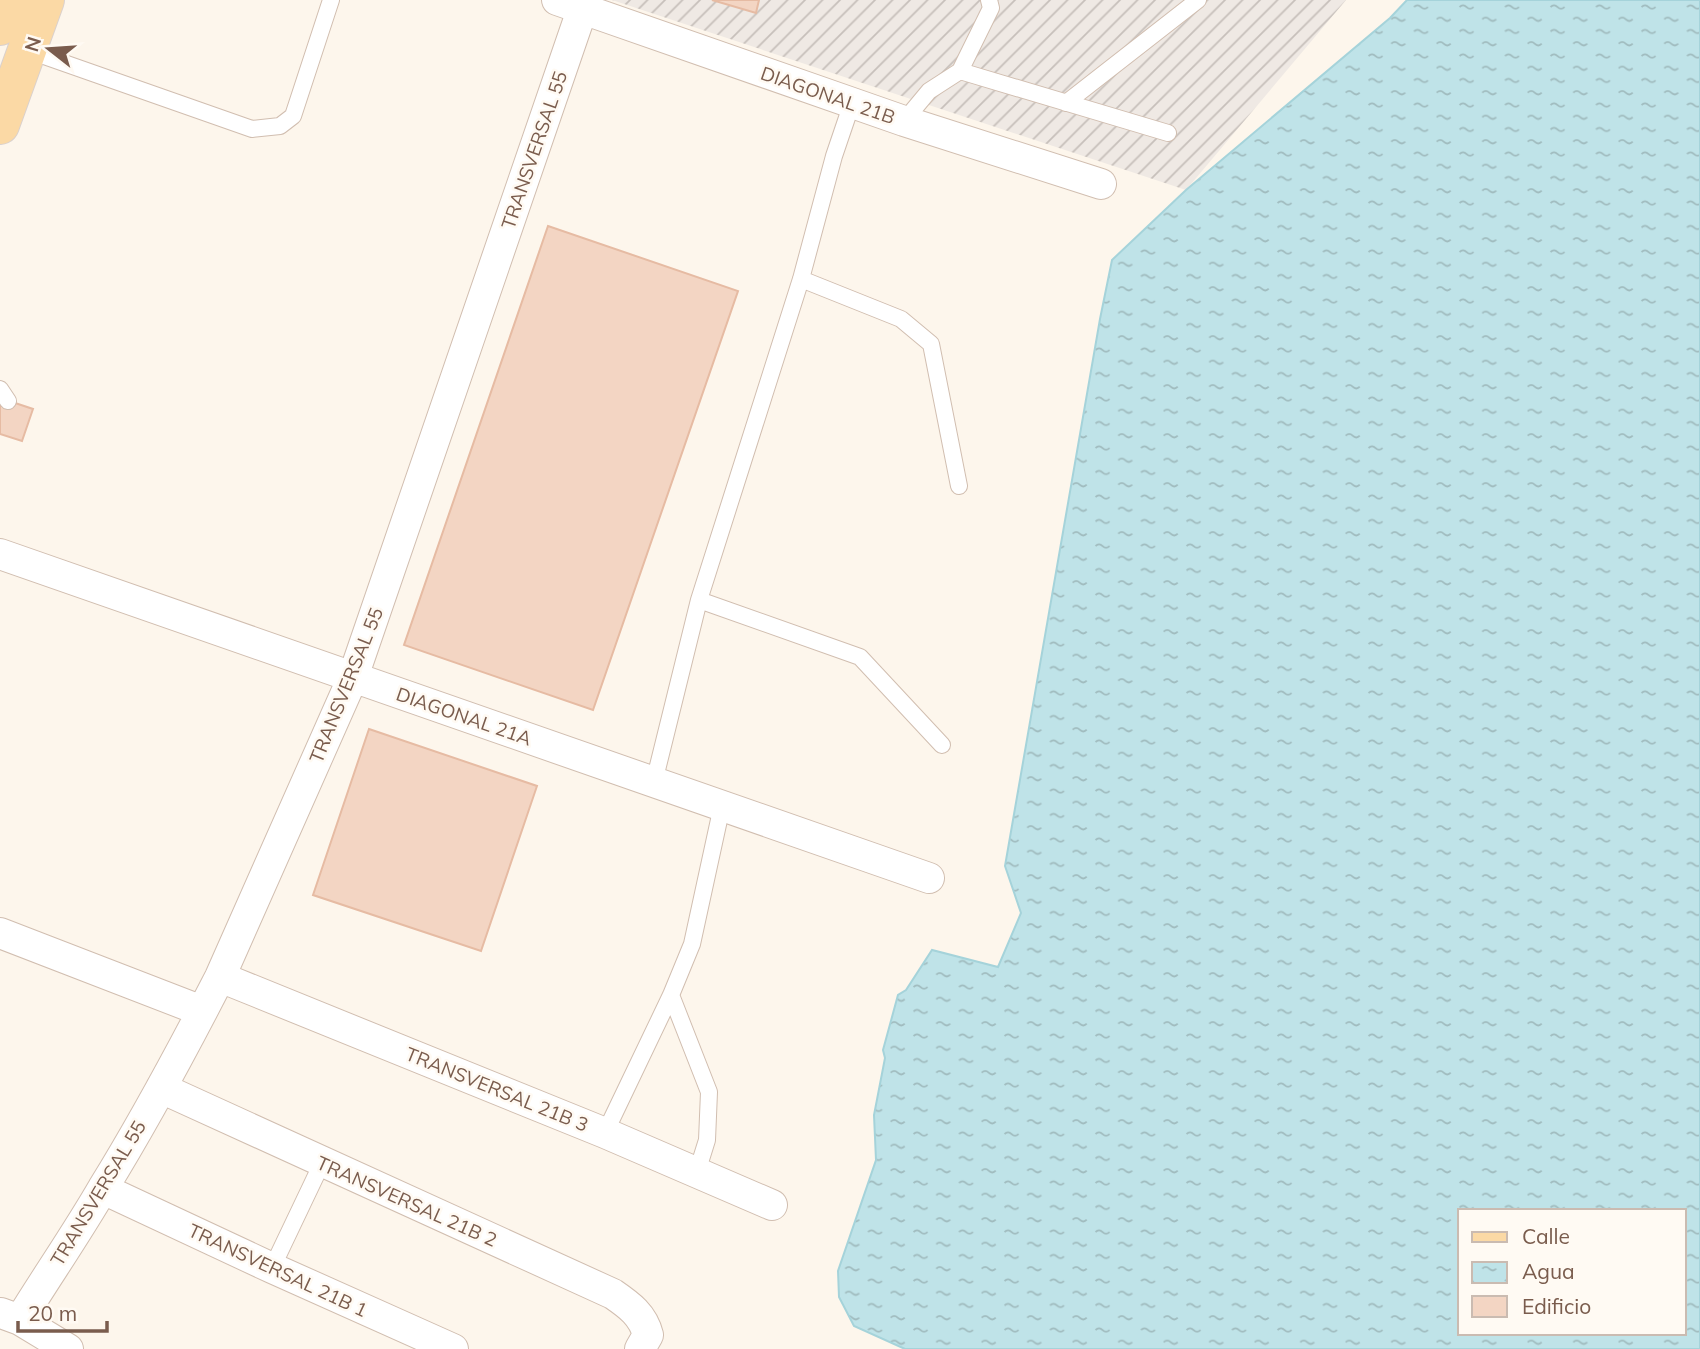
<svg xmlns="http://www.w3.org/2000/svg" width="1700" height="1349" font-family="Mulish,sans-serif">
<defs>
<pattern id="industrial-furrows" width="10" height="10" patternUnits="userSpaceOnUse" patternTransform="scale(1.75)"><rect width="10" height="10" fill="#efe9e4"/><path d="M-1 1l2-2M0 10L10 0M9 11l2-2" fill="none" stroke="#c7c0bb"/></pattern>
<pattern id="water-ripples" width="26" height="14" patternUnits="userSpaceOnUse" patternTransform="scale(1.75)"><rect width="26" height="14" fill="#bfe3e8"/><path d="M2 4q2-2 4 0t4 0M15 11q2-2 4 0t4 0" fill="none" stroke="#a0bbbe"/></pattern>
</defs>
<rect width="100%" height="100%" fill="#fdf6ec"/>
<path fill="url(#industrial-furrows)" d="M612,0H1346L1186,190Z"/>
<path fill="url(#water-ripples)" stroke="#a5d3da" stroke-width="2" fill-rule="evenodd" d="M1407,0H1700V1349H905L854,1326L839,1297L838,1271L876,1160L874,1115L885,1058L883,1050L898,995L906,990L932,950L998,967L1021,913L1005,866L1100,319L1112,260L1186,190L1390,18ZM1460,1211H1684V1333H1460Z"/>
<path fill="#f3d5c3" stroke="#e6bba3" stroke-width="2" d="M712,0H759L756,13Z
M548,226L738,291L593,710L404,645Z
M0,398L33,409L22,441L0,434Z
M369,729L537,786L481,951L313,895Z"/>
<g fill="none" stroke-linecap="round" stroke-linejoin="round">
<defs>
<path id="lane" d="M27,50L252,129L280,126L293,116L331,0
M960,71L1168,133
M1066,103L1198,0
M904,121L929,91L960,71L991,8L989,0
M801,279L901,319L931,344L959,486
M0,389L8,401
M699,600L860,657L942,745
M654,782L699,600L801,279L834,156L852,103
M671,995L709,1092L707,1140L697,1172
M605,1133L671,995L692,944L722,806
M272,1268L322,1163"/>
<path id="street" d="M557,0L904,121L1101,184
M0,554L929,878
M0,933L202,1011
M220,977L605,1133L772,1205
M161,1088L613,1294C629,1305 643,1315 648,1335L640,1349
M103,1189L272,1268L453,1349
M1,1313L20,1320L68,1349
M20,1320C47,1276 77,1233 103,1188C145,1120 183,1049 220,977L353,677L582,10"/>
<path id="primary" d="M0,26L10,0
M0,125L45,0"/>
</defs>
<use href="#lane" stroke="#d1beb0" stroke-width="18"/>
<use href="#street" stroke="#d1beb0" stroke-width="32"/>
<use href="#primary" stroke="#dad1cd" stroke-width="40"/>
<use href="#lane" stroke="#fff" stroke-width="16"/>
<use href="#street" stroke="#fff" stroke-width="30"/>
<use href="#primary" stroke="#fbd9a5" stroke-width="38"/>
</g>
<g text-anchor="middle" stroke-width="5" stroke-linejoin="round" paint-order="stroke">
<g font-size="19" fill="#7a5c4d" stroke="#fffaf3">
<text transform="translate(828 95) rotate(19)" y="7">DIAGONAL 21B</text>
<text transform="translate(534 150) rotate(-71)" y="7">TRANSVERSAL 55</text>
<text transform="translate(346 685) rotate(-68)" y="7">TRANSVERSAL 55</text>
<text transform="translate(464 716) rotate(19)" y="7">DIAGONAL 21A</text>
<text transform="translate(497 1089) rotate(22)" y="7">TRANSVERSAL 21B 3</text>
<text transform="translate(98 1193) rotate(-59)" y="7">TRANSVERSAL 55</text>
<text transform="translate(407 1201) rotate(24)" y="7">TRANSVERSAL 21B 2</text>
<text transform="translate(278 1270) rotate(25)" y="7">TRANSVERSAL 21B 1</text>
</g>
</g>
<rect x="1458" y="1209" width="228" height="126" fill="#fffaf3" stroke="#cabbb1" stroke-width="2"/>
<rect x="1472" y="1232" width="35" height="10" fill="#fbd9a5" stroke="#cabbb1" stroke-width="2"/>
<text x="1522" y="1244" font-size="21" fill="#7a5c4d">Calle</text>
<rect x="1472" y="1262" width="35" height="21" fill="url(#water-ripples)" stroke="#cabbb1" stroke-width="2"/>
<text x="1522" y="1279" font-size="21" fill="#7a5c4d">Agua</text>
<rect x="1472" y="1296" width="35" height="21" fill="#f3d5c3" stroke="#cabbb1" stroke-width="2"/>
<text x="1522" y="1314" font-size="21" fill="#7a5c4d">Edificio</text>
<g transform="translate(49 49) rotate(287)" stroke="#fffaf3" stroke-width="5" paint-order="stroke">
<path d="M0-5L12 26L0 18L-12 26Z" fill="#7a5c4d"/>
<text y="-10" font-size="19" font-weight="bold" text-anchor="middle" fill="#7a5c4d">N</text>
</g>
<path d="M18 1321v10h89v-10" fill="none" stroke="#7a5c4d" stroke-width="3.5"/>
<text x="28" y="1321" font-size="21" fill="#7a5c4d" stroke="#fffaf3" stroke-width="5" paint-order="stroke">20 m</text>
</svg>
